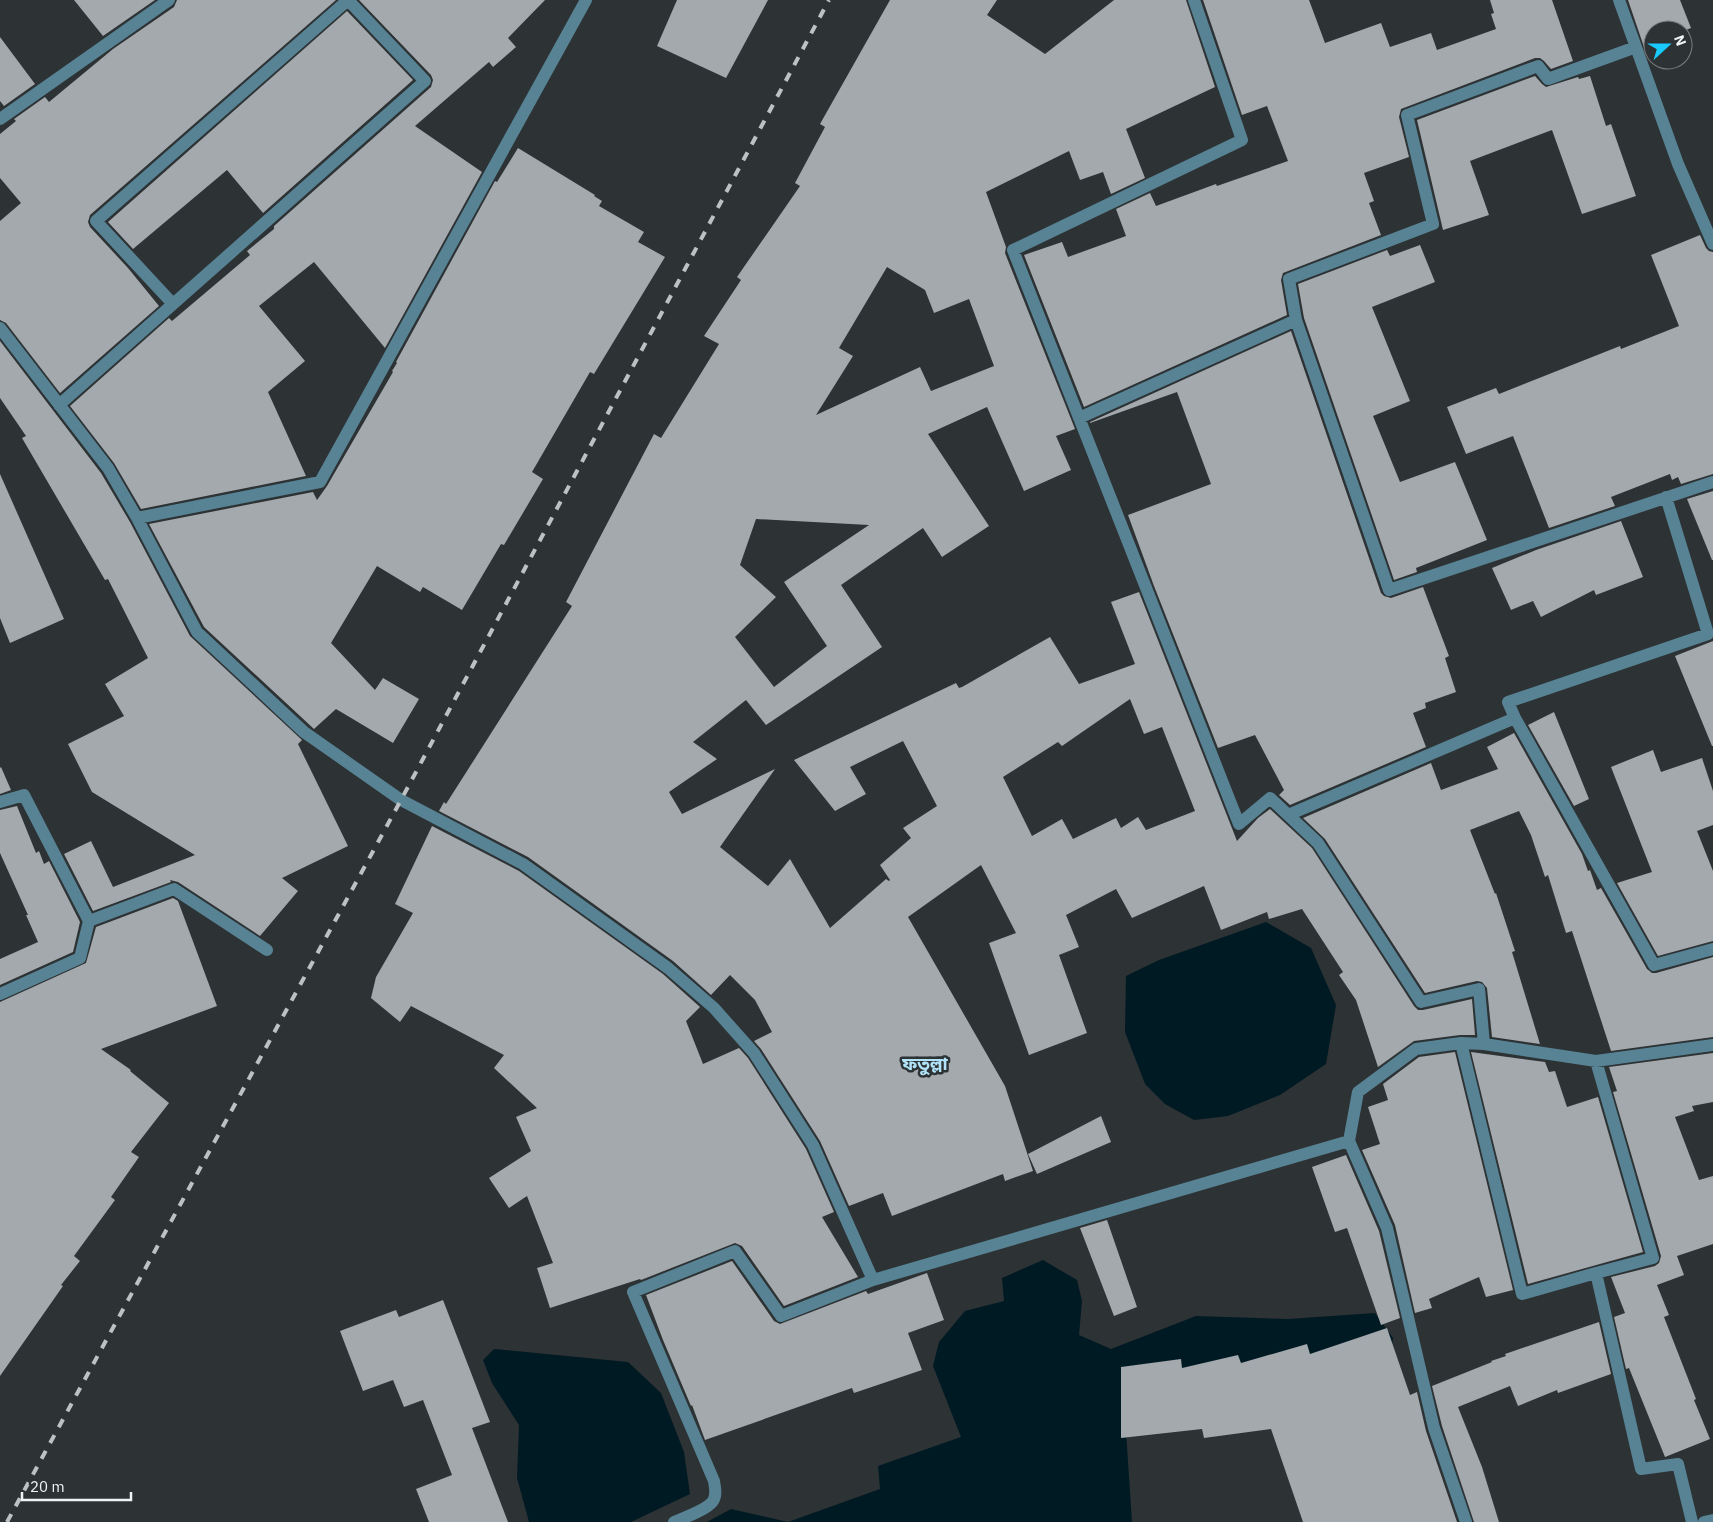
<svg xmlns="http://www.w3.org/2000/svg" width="1713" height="1522" font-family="'IBM Plex Sans','Noto Sans Bengali',sans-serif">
<rect width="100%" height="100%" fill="#2d3234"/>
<path fill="#001a23" d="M1266,922L1311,948L1336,1005L1326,1064L1280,1095L1228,1116L1194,1120L1165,1104L1145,1084L1125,1032L1126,976L1159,960Z
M1043,1260L1077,1280L1082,1301L1079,1335L1111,1349L1196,1316L1288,1319L1375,1313L1393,1338L1389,1363L1125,1416L1132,1522H707L731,1509L788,1522L880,1489L878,1466L961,1437L933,1366L939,1342L965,1311L1004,1301L1002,1278Z
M494,1349L628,1362L661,1393L684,1452L690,1494L631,1522H529L517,1478L519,1425L492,1383L483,1360Z"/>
<path fill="#a3a9ac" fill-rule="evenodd" d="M74,0H155L103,36Z
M177,0H336L90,215L88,222L90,227L128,268L159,306L60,393L6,323L0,320V221L21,203L0,178V134L16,121L14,119L45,97L49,102L113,49L174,7Z
M359,0H545L508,38L516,47L493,67L489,62L415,126L482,172L385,348L314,262L259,306L305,361L268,392L306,476L141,509L114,463L70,406L169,318L172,321L250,255L247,251L274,229V226L431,87L433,80L431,75Z
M677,0H768L726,78L657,46Z
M890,0H997L987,15L1045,54L1114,0H1186L1215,87L1126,129L1145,178L1111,194L1103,172L1080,180L1069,151L986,192L1006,247L1005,253L1075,429L1056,436L1071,470L1024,491L987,407L928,434L989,526L942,557L923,528L841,585L882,647L766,725L746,700L693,742L717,759L669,792L682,814L775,769L720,847L768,886L790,859L830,928L886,879L889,881L890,880L880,865L911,838L903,828L937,806L903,741L850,767L866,794L835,811L794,760L956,683L959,688L962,687L1050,637L1079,684L1135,664L1111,602L1139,592L1237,841L1258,818L1270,809L1312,848L1414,1006L1418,1010H1423L1472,999L1475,1035H1460L1414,1041L1378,1067L1356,1000L1339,975L1343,972L1302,909L1269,919L1267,912L1221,930L1204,886L1132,918L1116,889L1066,915L1079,947L1059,955L1087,1033L1029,1055L989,943L1016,933L981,865L908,917L1005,1086L1033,1171L1005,1181L1003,1174L892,1216L883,1193L849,1206L820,1141L761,1049L754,1041L772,1032L755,1000L730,975L711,995L673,961L528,857L439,811L444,802L446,804L572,606L566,602L654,434L661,438L719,344L704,336L741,280L737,277L800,186L795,183L825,127L820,124ZM887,267L925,290L934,313L969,299L994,366L931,391L920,367L816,415L853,356L839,348ZM756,519L869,525L784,582L827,646L774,687L735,637L776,597L740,565ZM1130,699L1144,734L1162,727L1195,811L1146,830L1138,817L1121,828L1116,818L1073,839L1062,819L1032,836L1003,777L1058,742L1062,746Z
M1203,0H1309L1325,43L1381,23L1390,47L1431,33L1437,50L1496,29L1491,14L1494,13L1490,0H1552L1573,61L1551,69L1544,61L1540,58H1535L1401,109L1399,117L1409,157L1364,173L1374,201L1369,203L1381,235L1283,273L1281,280L1287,315L1084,407L1024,255L1062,242L1068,257L1126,236L1116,209L1150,193L1156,206L1216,184L1217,186L1288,161L1267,106L1242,115Z
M1628,0H1680L1691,28L1683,31V30H1653V43L1644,47Z
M347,11L413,80L263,213L227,170L133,249L108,222Z
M0,37L35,84L4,106L0,101Z
M1535,76L1542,84L1546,87L1578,77L1579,79L1590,76L1606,126L1611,124L1636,196L1582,214L1552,130L1470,161L1489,215L1443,230L1417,120Z
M518,148L595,195L594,196L602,201L599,206L644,232L638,242L665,257L594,374L590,372L532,472L543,479L504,545L501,544L462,610L423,587L420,592L377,566L331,643L375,690L383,678L419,699L393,743L336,709L314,729L204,627L149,524L313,492L317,500L327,486L393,372L392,371L397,363L396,362L495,181L497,182Z
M1700,235L1706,248L1709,251L1713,252V474L1681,484L1678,477L1672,480L1670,474L1611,497L1615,506L1549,528L1513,436L1466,454L1447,407L1496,388L1499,394L1620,346L1621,349L1679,326L1651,255Z
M1420,245L1435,282L1372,307L1410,401L1373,416L1400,482L1455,462L1487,540L1416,568L1417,572L1394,580L1304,318L1298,284L1387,250L1390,256Z
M1291,331L1381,593L1384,596L1391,598L1423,587L1449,656L1445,658L1456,692L1425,703L1426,708L1413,713L1426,747L1290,805L1279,795L1284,790L1255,735L1218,748L1154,586L1128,515L1211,484L1177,392L1090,423V422Z
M0,341L101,473L130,522L190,636L302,740L298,744L348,846L282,878L298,891L260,936L178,882L170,880L171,882L93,911L64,854L91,841L113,887L195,855L92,792L68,744L124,716L105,684L148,658L108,579L105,580L22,438L26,436L0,398Z
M0,474L64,619L10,643L0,618Z
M1713,491V560H1712L1687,499Z
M1621,521L1643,577L1596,595L1594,590L1541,617L1533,601L1511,610L1492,568L1536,550Z
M1713,641V746H1712L1675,656Z
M1554,712L1589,799L1574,806L1528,725Z
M1514,733L1582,854L1588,871L1590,870L1597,890L1601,888L1647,969L1652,973H1656L1713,957V1037L1611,1051L1572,931L1566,933L1548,875L1545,877L1531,835L1519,811L1470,830L1495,894L1496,893L1515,951L1512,952L1540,1044L1492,1037L1487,988L1482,982L1477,981L1425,993L1325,839L1303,818L1431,763L1441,790L1498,769L1487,747Z
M1653,750L1661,772L1702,758L1713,791V825L1697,831L1713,871V941L1658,956L1617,883L1652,872L1611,767Z
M1,767L11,790L0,794V768Z
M17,806L36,853L39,851L44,864L49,861L80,922L73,952L0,985V959L38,942L26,915H28L0,853V810Z
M432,826L519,871L663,974L700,1007L686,1021L703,1064L739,1048L748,1058L806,1149L834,1212L822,1217L858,1277L784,1306L742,1246L735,1243L641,1280L640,1279L550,1308L537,1268L553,1263L527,1196L509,1208L489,1178L531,1151L516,1117L537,1108L494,1068L504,1055L411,1006L400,1022L371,998L376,977L413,913L395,904Z
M173,898L178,901L217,1006L101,1049L131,1070L130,1071L169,1103L131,1152L139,1157L111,1197L115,1200L74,1256L80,1261L61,1285L63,1286L0,1376V1002L86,963L96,927Z
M1455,1052L1513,1290L1486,1297L1479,1277L1429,1299L1432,1308L1415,1313L1395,1225L1362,1150L1380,1144L1368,1107L1388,1100L1383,1084L1419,1057Z
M1471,1052L1545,1062L1549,1072L1555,1071L1567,1107L1598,1097L1643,1252L1528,1284Z
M1713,1053V1102L1692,1106L1694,1111L1675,1117L1699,1180L1713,1176V1244L1677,1256L1684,1275L1657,1285L1669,1315L1664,1317L1696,1399L1694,1400L1710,1439L1665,1457L1629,1368L1626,1369L1614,1317L1625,1313L1611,1277L1655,1266L1659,1263L1661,1256L1613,1092L1617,1091L1609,1067Z
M1101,1116L1111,1142L1037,1174L1028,1154Z
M1346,1155L1379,1231L1400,1318L1381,1325L1347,1228L1335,1232L1312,1167Z
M1107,1220L1137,1307L1114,1316L1080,1228Z
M732,1261L774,1321L780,1324L866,1291L868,1294L927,1273L944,1320L908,1333L922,1370L854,1393L852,1388L705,1440L692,1405L691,1406L663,1340L646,1295Z
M443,1300L490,1422L472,1428L508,1522H429L416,1489L452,1475L423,1400L404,1407L393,1380L363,1391L340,1331L396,1310L399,1317Z
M1599,1322L1611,1374L1558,1393L1557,1390L1518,1406L1510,1386L1458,1407L1482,1467L1499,1522H1474L1442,1426L1432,1386L1492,1362L1491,1361L1506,1356L1505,1354Z
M1387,1328L1410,1395L1417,1392L1426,1431L1457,1522H1303L1271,1429L1204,1438L1202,1429L1121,1438V1367L1181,1359L1182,1368L1238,1355L1241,1363L1307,1344L1310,1354Z"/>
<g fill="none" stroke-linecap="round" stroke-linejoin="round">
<path stroke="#578394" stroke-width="12" d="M1194,0L1242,140L1013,250L1239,824L1270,798L1318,843L1421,1002L1479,989L1484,1044
M1619,0L1678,164L1713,244
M1636,47L1548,79L1538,66L1407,115L1433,224L1289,279L1296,320L1389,590L1713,482
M0,119L169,0
M173,304L96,221L348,0
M0,328L108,468L137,518L197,632L304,732L401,800L523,864L668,968L714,1008L754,1053L813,1145L873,1280L1349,1141L1358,1092L1416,1049L1461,1043L1484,1044L1596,1061L1713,1045
M59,405L425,81L348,0
M1079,418L1296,320
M137,518L320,482L586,0
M1515,718L1654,965L1713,949
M0,802L24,795L89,921
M1288,815L1515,718L1508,702L1708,634L1666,497
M0,994L80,958L89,921L174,889L267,950
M1461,1043L1522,1294L1596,1273
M1596,1061L1653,1258L1596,1273L1641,1469L1678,1464L1692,1522
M1349,1141L1387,1228L1434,1428L1466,1522
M674,1522C684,1518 708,1509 713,1501C717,1495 715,1488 714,1481L633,1292L735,1251L781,1316L873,1280
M1704,1522L1713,1520"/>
<path stroke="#bec1c3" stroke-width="4" stroke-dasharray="9 9" stroke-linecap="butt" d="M7,1522L401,800L829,0"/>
</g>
<g text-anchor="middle" stroke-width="5" stroke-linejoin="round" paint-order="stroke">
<g font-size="18" font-weight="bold" fill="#b1e4f9" stroke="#2d3234">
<text x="925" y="1070">ফতুল্লা</text>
</g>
</g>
<g transform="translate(1668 45) rotate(69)"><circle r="24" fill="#2d3234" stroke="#7b7f81"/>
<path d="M0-4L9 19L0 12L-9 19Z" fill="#19cafc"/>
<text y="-8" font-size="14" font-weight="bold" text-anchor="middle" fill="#f0f3f5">N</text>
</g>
<path d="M22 1492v8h109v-8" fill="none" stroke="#f0f3f5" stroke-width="2.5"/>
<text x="30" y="1492" font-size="15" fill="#f0f3f5" stroke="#2d3234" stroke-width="4" paint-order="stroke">20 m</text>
</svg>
